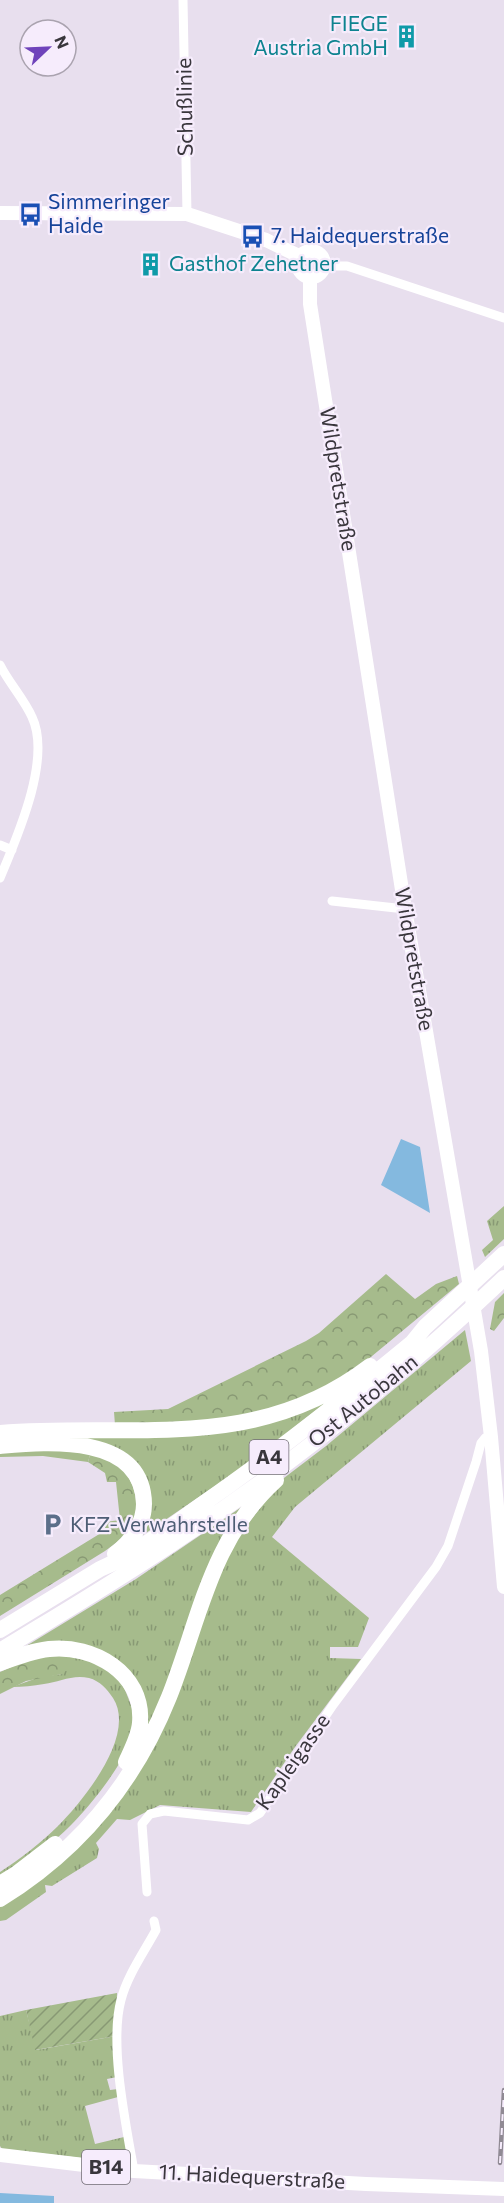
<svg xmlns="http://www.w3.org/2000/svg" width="504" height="2203" font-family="Commissioner,sans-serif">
<defs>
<pattern id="grass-tufts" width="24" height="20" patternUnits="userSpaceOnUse" patternTransform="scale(1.5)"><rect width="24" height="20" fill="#a6bb8c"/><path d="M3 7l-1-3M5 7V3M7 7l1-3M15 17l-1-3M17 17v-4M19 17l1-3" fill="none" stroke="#889974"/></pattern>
<pattern id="forest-crowns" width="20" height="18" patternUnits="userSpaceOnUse" patternTransform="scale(1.5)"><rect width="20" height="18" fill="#a6bb8c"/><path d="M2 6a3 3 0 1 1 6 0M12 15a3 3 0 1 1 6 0" fill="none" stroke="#889974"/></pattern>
<pattern id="garden-furrows" width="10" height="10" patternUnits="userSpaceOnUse" patternTransform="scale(1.5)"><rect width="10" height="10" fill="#a6bb8c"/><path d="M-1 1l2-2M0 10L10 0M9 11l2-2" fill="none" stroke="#889974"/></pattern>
</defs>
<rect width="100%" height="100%" fill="#e8dfee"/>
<path fill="url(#grass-tufts)" d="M504,1206V1239L485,1257L482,1250L493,1240L487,1221Z
M465,1330L471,1361L295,1507L272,1537L369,1618L358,1647H330V1658L361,1659L295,1747L251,1812L160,1805L130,1820L117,1819L96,1843L99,1849L97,1858L52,1886L45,1885L46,1892L6,1920L0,1921V1904L113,1806L223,1557L280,1481L326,1446Z
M337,1394L246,1465L143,1535L139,1475L39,1436Z
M0,1451H91L88,1462L43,1456L0,1457Z
M246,1504L216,1556L156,1718L123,1778L94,1816L61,1849L35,1872L0,1895V1888C49,1859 139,1784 144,1723C145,1709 141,1696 134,1684C122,1660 96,1649 71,1645C58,1644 46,1644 34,1648C27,1650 19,1654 13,1654L136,1579Z
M66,1656C98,1661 118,1666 129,1700C131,1706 134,1712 135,1718C139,1750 81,1819 56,1839C38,1853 19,1866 0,1879V1872C20,1859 41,1843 58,1826C83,1801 137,1735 113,1698C107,1689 100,1681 89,1678C73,1674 59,1682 44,1684C33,1686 23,1687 12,1687L40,1677L62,1674Z
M26,2010L36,2050L116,2036L117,2077L107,2079L110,2090L118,2089V2097L85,2106L95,2144L124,2137L129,2159L126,2163L2,2149L0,2146V2016Z"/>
<path fill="url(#forest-crowns)" d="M386,1274L415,1299L436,1284L457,1276L459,1284L360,1366L330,1386L277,1408L201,1424L115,1425L114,1412L168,1409L306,1341L319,1333Z
M504,1293V1318L494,1331L490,1329L495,1302Z
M91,1451C98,1455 106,1457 113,1461C132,1472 143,1504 132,1524C126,1536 115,1544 105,1551L0,1616V1595L101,1533L105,1529V1522L120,1520L116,1482H107L105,1473L88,1462Z
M48,1656H66L71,1660L68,1669L62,1674L26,1681L0,1694V1672L25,1661Z"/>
<path fill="url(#garden-furrows)" d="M117,1993L116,2036L35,2050L26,2010Z"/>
<path fill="#84b9df" d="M401,1139L420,1147L430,1213L381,1185Z
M0,2193L54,2196V2203H0Z"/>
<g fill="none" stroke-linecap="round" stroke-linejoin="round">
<path stroke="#fff" stroke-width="9" d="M183,0L187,214
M324,266H347L504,318
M0,665C9,683 24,699 32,717C52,759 17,837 0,878
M0,845L12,850
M332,901L405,909
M147,1892L142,1824L150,1814L164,1811L248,1820L260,1813L333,1705L436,1567L448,1546L476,1462L481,1443L485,1438L491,1437
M134,2171C126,2125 109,2044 121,2000C127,1976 144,1952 156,1930L154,1921"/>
<path stroke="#fff" stroke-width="14" d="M0,213L187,214L266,240L301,257
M298 264a13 13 0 1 1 26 0a13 13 0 1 1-26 0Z
M310,277V304L405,909L481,1351L491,1437L504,1587
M0,2155L134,2171L366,2184L504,2189"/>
<path stroke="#fff" stroke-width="16" d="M0,1433C133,1422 255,1454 370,1366
M0,1446C47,1442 143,1433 144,1504C144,1524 131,1542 115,1554
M0,1630L100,1569C137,1553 171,1526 204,1503C276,1453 344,1399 412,1343L425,1327L504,1254
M0,1651C62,1613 125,1576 185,1535C299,1460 405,1372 504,1278
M0,1663C16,1657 32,1651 49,1649C93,1644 144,1673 140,1723C139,1736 132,1749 126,1762
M0,1884L16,1874L55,1844
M0,1899C78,1851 135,1782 169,1697C200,1619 210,1540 276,1480"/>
<defs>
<path id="rail" d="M500,2163L504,2090"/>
</defs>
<use href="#rail" stroke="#908a94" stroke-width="4.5"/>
<use href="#rail" stroke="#f6ecfc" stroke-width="2" stroke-dasharray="7" stroke-linecap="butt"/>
</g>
<defs>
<symbol id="building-bare" viewBox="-9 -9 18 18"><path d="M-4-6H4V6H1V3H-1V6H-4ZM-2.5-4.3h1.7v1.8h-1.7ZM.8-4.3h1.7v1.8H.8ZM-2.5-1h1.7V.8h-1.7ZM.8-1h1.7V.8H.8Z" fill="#0f9aa8" stroke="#f6ecfc" stroke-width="2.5" paint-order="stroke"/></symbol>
<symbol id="bus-bare" viewBox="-9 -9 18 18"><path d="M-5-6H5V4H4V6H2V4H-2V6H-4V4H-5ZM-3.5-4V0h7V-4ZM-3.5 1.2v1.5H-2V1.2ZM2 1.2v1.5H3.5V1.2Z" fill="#1a4fb4" stroke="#f6ecfc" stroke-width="2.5" paint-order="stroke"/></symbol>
<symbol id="parking-bare" viewBox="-9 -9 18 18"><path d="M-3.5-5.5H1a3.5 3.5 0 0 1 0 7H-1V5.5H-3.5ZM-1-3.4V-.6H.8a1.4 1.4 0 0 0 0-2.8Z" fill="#5c6f8a" stroke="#f6ecfc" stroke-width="2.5" paint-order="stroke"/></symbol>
</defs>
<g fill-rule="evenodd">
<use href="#building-bare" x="390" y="20" width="33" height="33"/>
<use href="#bus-bare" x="14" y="198" width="33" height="33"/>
<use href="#bus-bare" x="236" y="220" width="33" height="33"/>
<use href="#building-bare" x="134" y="248" width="33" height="33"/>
<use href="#parking-bare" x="36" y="1508" width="33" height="33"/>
</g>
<g text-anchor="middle" stroke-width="4.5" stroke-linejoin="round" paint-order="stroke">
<g fill="#f6ecfc" stroke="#726d76" stroke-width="1.5">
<rect x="249.5" y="1440" width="39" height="34" rx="4.5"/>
<rect x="82" y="2150" width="48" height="34" rx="4.5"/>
</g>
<g font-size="20" font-weight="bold" fill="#39363c">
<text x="269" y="1464">A4</text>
<text x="106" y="2174">B14</text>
</g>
<g font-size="21" fill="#0d838f" stroke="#f6ecfc" text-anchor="end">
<text x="388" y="31">FIEGE<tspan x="388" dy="24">Austria GmbH</tspan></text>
<text x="169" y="271" text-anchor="start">Gasthof Zehetner</text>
</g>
<g font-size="21" fill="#39363c" stroke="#f6ecfc">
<text transform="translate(185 107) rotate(-91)" y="7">Schußlinie</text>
<text transform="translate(338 479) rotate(81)" y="7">Wildpretstraße</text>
<text transform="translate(414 959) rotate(80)" y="7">Wildpretstraße</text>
<text transform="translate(363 1401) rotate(-39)" y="7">Ost Autobahn</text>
<text transform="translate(293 1762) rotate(-55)" y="7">Kapleigasse</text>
<text transform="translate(252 2177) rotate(3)" y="7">11. Haidequerstraße</text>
</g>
<g font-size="21" fill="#164399" stroke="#f6ecfc" text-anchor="start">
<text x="48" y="209">Simmeringer<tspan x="48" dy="24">Haide</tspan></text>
<text x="271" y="243">7. Haidequerstraße</text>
</g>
<g font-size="21" fill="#4e5e75" stroke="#f6ecfc" text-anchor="start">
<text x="70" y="1532">KFZ-Verwahrstelle</text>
</g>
</g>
<g transform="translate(48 48) rotate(67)"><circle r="28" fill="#f6ecfc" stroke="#aaa3af" stroke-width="1.5"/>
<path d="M0-4.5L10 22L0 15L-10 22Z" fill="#6f43bb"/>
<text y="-9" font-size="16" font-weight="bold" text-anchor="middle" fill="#39363c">N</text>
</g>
</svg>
